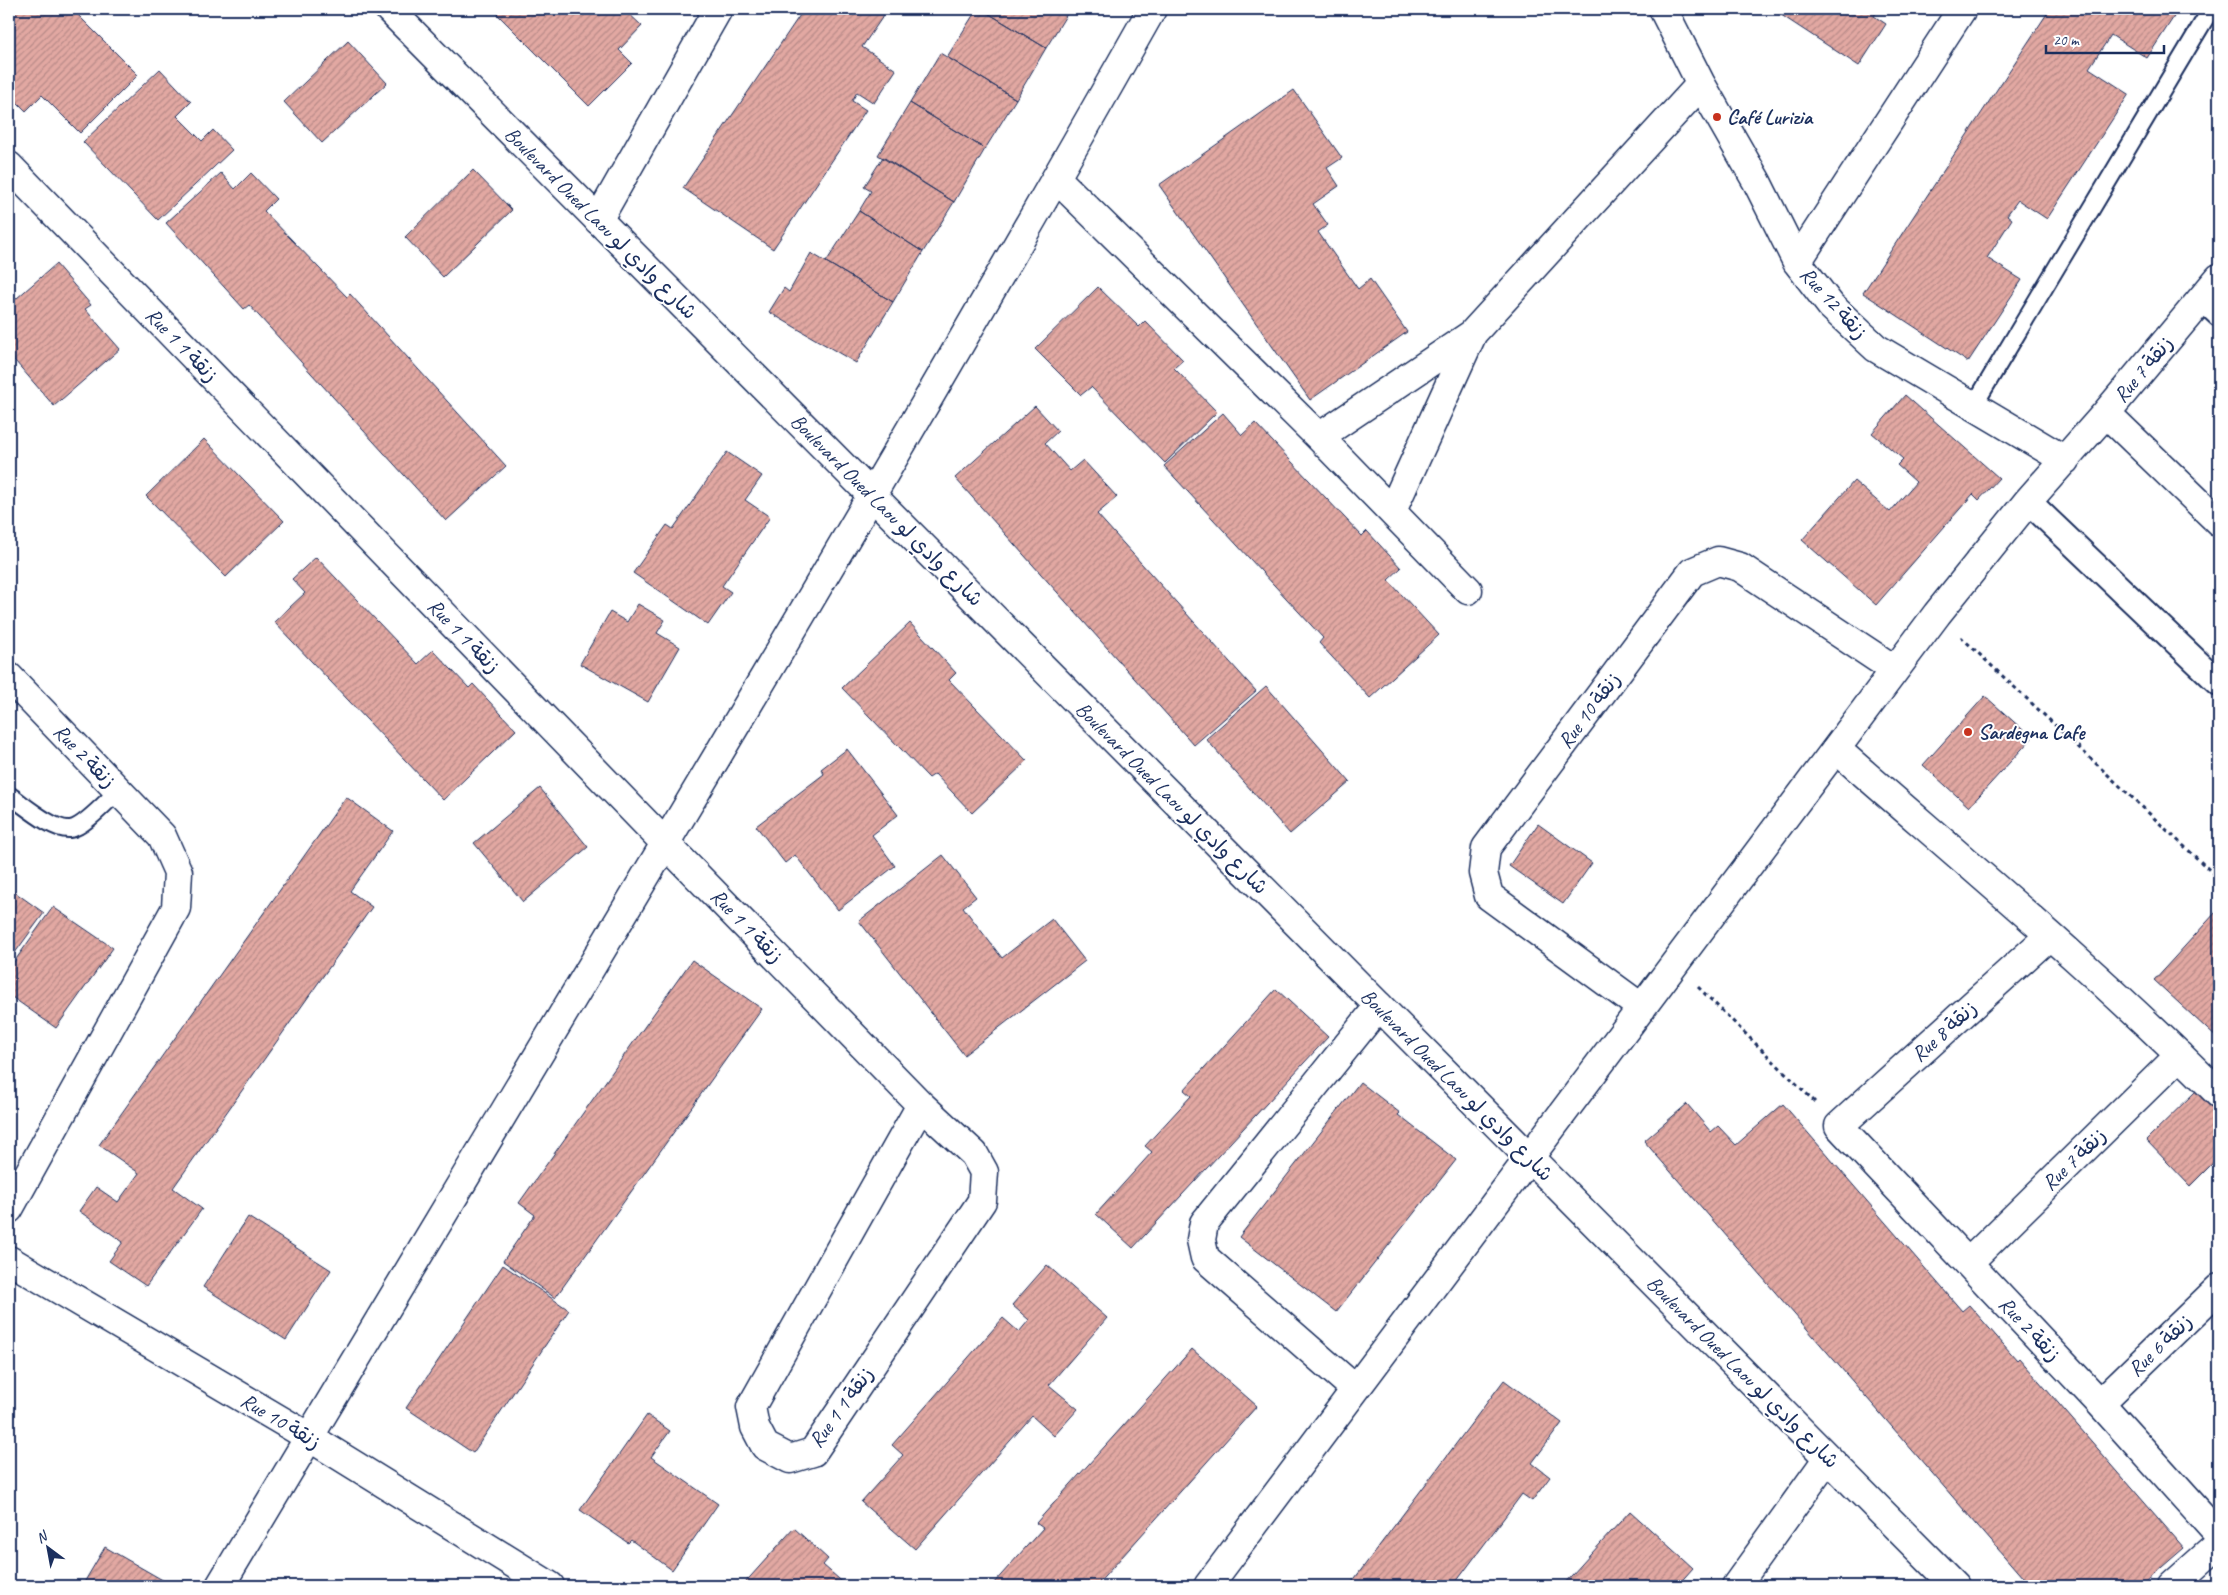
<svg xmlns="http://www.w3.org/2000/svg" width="2228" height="1595" font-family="Caveat,'Playpen Sans Arabic',sans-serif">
<defs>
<pattern id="building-hatch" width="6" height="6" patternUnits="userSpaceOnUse" patternTransform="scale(1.25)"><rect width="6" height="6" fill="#e2a8a2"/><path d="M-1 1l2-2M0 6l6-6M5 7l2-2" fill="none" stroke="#b68987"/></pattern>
</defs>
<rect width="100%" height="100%" fill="#fff"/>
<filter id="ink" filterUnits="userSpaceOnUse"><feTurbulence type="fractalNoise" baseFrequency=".02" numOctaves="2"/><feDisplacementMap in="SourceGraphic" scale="10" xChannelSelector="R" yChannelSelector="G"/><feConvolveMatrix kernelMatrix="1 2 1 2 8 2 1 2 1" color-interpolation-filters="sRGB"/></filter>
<g filter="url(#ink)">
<path fill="url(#building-hatch)" stroke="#1b2f5e" d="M9,9H72L138,75L80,133L42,95L26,111L9,94V68L13,63L9,58Z
M492,9H624L642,26L619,50L632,63L589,106Z
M804,9H888L862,47L896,70L874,103L857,92L852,101L866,110L773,249L683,188Z
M977,9H981L1046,48L1016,99L947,57Z
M981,9H1070L1046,48Z
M1772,9H1879L1874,16L1886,24L1859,66Z
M2050,9H2179L2147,58L2111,35L2089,68L2129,94L2047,219L2018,200L2007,215L2012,219L1987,258L2022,280L1968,362L1863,293Z
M348,41L387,83L322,143L284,102Z
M940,53L1016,99L985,149L910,103Z
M160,69L191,102L177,116L202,141L213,130L232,150L158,220L83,142Z
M1294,90L1342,158L1327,168L1339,186L1313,204L1328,225L1318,232L1358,289L1370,279L1407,332L1310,400L1159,185Z
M910,103L985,149L954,202L878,155Z
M883,157L954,202L923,252L859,211L871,191L864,187Z
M473,170L512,210L443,277L405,237Z
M221,173L235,189L251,173L276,199L264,211L347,297L350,294L506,466L446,521L249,305L244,309L166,223Z
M859,211L923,252L893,302L826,262Z
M811,253L893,302L856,363L769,312L784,288L789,292Z
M56,264L91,305L85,309L120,349L54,406L9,354V305Z
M1098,287L1139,327L1145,321L1183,360L1174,368L1217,412L1165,463L1091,387L1081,395L1035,349Z
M1905,395L1999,478L1979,500L1973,494L1876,605L1802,540L1854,481L1890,512L1916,482L1897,465L1903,459L1872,433Z
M1035,406L1058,431L1045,443L1070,471L1083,460L1117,497L1097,514L1256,691L1194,745L955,478Z
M1223,413L1242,435L1255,423L1362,536L1367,531L1401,568L1388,580L1439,635L1370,698L1319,643L1323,638L1164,466Z
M204,439L284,521L226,577L146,496Z
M727,452L762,476L745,500L770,517L722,586L731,592L708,625L633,573L667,525L673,529Z
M316,557L418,664L433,650L469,688L473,684L516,730L443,800L274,622L305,593L292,579Z
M638,604L665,620L657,633L680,647L648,702L580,664L610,612L627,622Z
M910,623L956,673L949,680L1027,761L972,813L935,774L929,778L842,688Z
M1266,686L1350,782L1290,834L1206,739Z
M1985,696L2032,738L1969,807L1923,765Z
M847,749L898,815L872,835L895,866L838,910L795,855L785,863L756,826L824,774L821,769Z
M540,788L588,847L523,902L474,843Z
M346,797L393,831L350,891L372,907L173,1188L202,1209L146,1286L109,1261L123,1242L79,1211L96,1187L118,1202L139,1173L99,1145Z
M1538,824L1592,863L1563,904L1509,866Z
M943,855L976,897L963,907L1002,958L1052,919L1085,961L964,1055L859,921Z
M9,888L44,913L9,961Z
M53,907L113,948L56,1028L9,995V969Z
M2216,912L2219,915V1040L2154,980Z
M692,960L762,1009L555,1298L503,1261L535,1215L519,1203Z
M1276,989L1328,1037L1133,1248L1096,1214L1152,1152L1145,1146L1191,1096L1184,1090Z
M1360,1082L1400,1113L1398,1115L1456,1160L1336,1312L1239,1237Z
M2197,1090L2219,1113V1157L2190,1186L2146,1140Z
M1687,1104L1711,1132L1718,1126L1736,1145L1783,1104L1962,1311L1969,1305L2017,1360L2019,1358L2184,1548L2140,1586H2030L1644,1141Z
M248,1217L331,1270L286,1340L203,1287Z
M503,1265L569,1310L473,1453L406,1408Z
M1047,1265L1107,1318L1049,1385L1078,1409L1054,1436L1032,1416L915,1549L861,1502L903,1455L892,1445L1003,1318L1019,1332L1029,1320L1012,1305Z
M1192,1349L1257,1406L1096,1586H996L993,1584L1043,1528L1036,1523Z
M1504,1380L1562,1423L1532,1463L1550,1477L1532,1501L1522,1494L1453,1586H1349Z
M647,1415L670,1431L651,1457L718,1504L672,1570L631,1540L628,1543L580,1510Z
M1630,1511L1693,1568L1677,1586H1562Z
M794,1528L828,1559L823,1565L847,1586H742Z
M105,1547L166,1582L164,1586H82Z"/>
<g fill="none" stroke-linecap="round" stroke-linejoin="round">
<defs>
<path id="service" d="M1973,407L2211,9
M9,795C23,804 53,831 70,829C83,828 108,800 118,791"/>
<path id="pedestrian" d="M2202,298L2219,314
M2028,501L2219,683"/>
<path id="minor" d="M1663,9L1701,84L1757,182L1797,262L1831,306L1876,348L2065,460
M9,166L665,843L921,1105L974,1154L984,1172L982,1201L813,1452L790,1459L765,1446L755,1427L751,1407L921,1105
M1056,178L1319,437L1468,590
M598,220L718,9
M1797,262L1962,9
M2106,413L2219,522
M1319,437L1472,334L1701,84
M1392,511L1472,335
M9,677L162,836L178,872L176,908L9,1209
M1836,749C1965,862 2098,972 2219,1094
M2049,936L1839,1126L2100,1403L2219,1535
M1642,1008L1489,896L1483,873L1486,848L1692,572L1718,561L1740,567L1895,670
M9,1260L309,1437L550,1586
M1968,1263L2180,1055
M1355,1389L1205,1258L1201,1240L1204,1223L1379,1006
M2100,1403L2219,1288
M220,1586C533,1062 852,541 1152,9
M1208,1586L1937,614L2028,501L2106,413L2219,278
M1736,1586L1828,1458
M2172,1586L2219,1544"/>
<path id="tertiary" d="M389,9L1955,1586"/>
</defs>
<use href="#service" stroke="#1b2f5e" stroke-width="20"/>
<use href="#pedestrian" stroke="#1b2f5e" stroke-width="28"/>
<use href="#minor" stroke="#1b2f5e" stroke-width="31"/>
<use href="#tertiary" stroke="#1b2f5e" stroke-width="31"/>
<path stroke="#1b2f5e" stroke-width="3" stroke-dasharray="4 4" stroke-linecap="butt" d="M1961,637L2219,879
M1698,987L1815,1102"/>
<use href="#service" stroke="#fff" stroke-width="16"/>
<use href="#pedestrian" stroke="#fff" stroke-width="24"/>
<use href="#minor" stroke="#fff" stroke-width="28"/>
<use href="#tertiary" stroke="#fff" stroke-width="28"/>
</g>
</g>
<g fill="#c8321e" stroke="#fff" stroke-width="2">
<circle cx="1717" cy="117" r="5"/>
<circle cx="1968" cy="732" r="5"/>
</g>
<g text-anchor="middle" stroke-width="4" stroke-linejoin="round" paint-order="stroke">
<g font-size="21" font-weight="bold" fill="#1b2f5e" stroke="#fff" text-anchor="start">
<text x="1727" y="124">Café Lurizia</text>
<text x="1978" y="739">Sardegna Cafe</text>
</g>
<g font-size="21" fill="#1b2f5e" stroke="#fff">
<text transform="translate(601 223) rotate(45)" y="7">Boulevard Oued Laou شارع وادي لو</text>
<text transform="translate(1834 303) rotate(48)" y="7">Rue 12 زنقة</text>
<text transform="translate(182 345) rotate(46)" y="7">Rue 1 زنقة 1</text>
<text transform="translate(2143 369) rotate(-50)" y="7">Rue 7 زنقة</text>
<text transform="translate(887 510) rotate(45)" y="7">Boulevard Oued Laou شارع وادي لو</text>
<text transform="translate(464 636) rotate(46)" y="7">Rue 1 زنقة 1</text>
<text transform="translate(1589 710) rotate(-53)" y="7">Rue 10 زنقة</text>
<text transform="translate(85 756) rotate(46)" y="7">Rue 2 زنقة</text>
<text transform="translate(1172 798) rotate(45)" y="7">Boulevard Oued Laou شارع وادي لو</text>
<text transform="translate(747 926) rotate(46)" y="7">Rue 1 زنقة 1</text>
<text transform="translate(1944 1031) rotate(-42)" y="7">Rue 8 زنقة</text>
<text transform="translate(1457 1085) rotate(45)" y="7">Boulevard Oued Laou شارع وادي لو</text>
<text transform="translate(2074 1159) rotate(-44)" y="7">Rue 7 زنقة</text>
<text transform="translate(2030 1329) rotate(47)" y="7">Rue 2 زنقة</text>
<text transform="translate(2160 1345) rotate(-44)" y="7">Rue 6 زنقة</text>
<text transform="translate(1743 1372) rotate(45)" y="7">Boulevard Oued Laou شارع وادي لو</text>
<text transform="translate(841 1407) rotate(-54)" y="7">Rue 1 زنقة 1</text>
<text transform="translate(281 1421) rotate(31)" y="7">Rue 10 زنقة</text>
</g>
</g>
<rect width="2228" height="1595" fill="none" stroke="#fff" stroke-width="30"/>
<rect x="15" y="15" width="2198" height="1565" fill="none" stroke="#1b2f5e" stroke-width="2" filter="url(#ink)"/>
<g transform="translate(48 1548) rotate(328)" stroke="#ffffff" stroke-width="4" paint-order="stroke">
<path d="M0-4L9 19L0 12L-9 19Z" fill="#1b2f5e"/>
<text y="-8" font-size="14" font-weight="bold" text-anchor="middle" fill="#1b2f5e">N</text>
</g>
<path d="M2046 45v8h118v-8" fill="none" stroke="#1b2f5e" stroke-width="2.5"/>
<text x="2053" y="45" font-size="15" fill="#1b2f5e" stroke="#ffffff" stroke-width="4" paint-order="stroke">20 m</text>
</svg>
